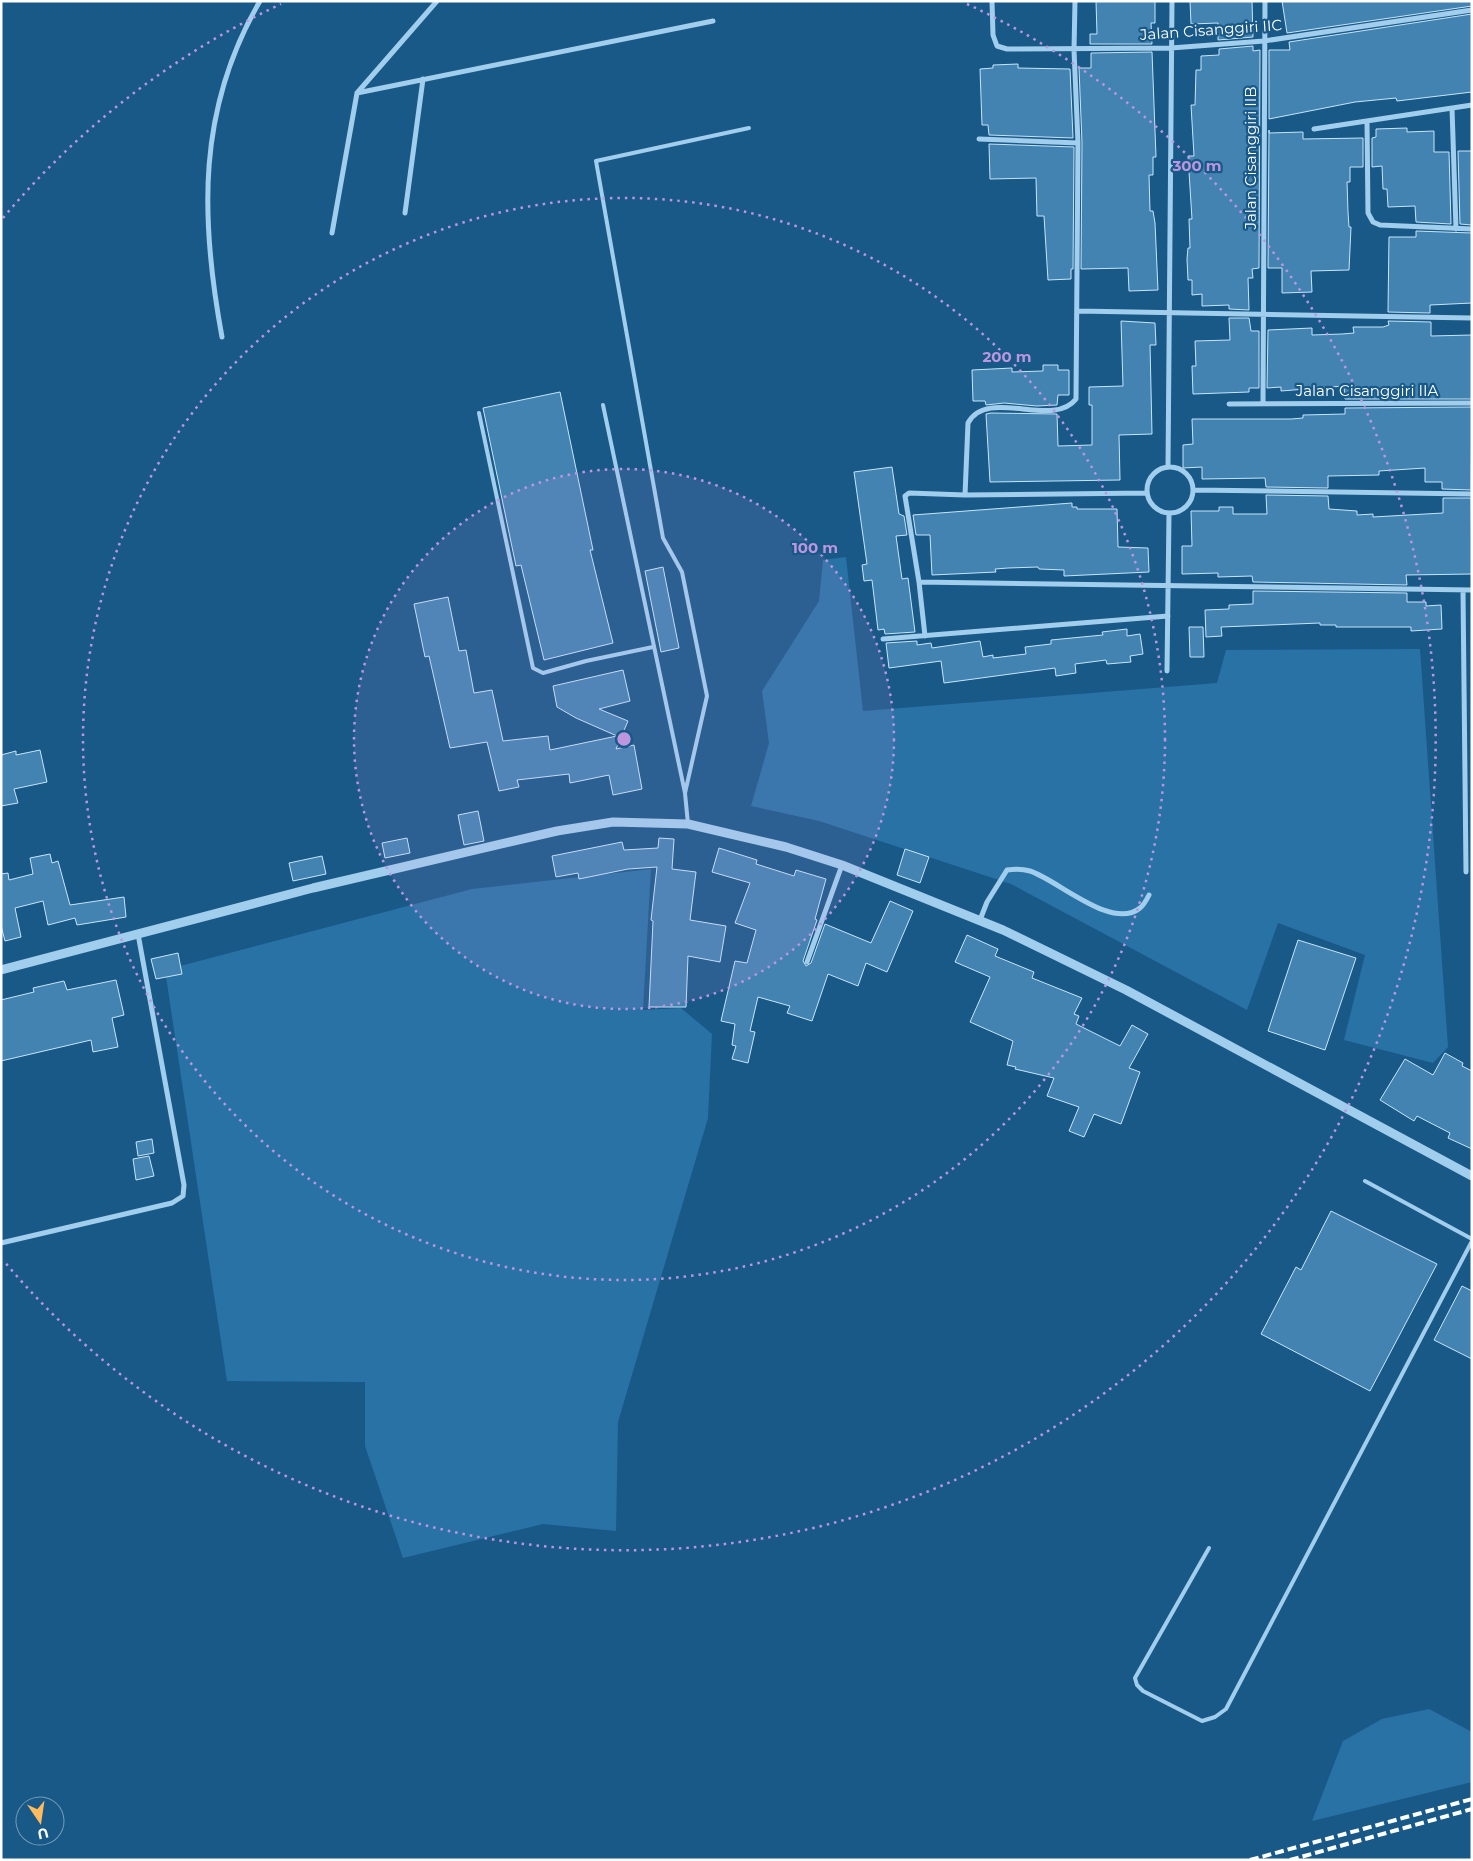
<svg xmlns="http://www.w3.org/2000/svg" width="1473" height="1861" font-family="Montserrat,sans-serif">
<rect width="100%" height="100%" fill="#195988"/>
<path fill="#2972a5" d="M846,557L863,711L1217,683L1226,650L1420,649L1448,1047L1433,1063L1344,1040L1365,955L1278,923L1247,1010L1011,884L819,821L751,806L769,743L762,691L819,601L823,560Z
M651,869L643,1010L681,1008L712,1034L708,1118L618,1422L616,1531L543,1524L403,1558L365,1446V1382L227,1381L165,970L472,889Z
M1429,1709L1472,1732V1782L1312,1821L1343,1741L1382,1719Z"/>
<path fill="#4283b2" stroke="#c7e5f9" d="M1096,1H1155V23H1151L1152,44H1090V34H1097Z
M1190,1H1252L1253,37L1218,40V23L1191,24Z
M1282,1H1472V6L1287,33Z
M1472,14V92L1397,101L1396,98L1355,102L1269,119V50H1290L1289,42Z
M1253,46V51L1260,50L1259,268L1252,269L1253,278H1248L1249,310L1229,309V305L1202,306V294L1192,295V280H1188L1187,259L1188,248H1190L1189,219H1192L1188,156H1194L1191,105H1195L1196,70H1201V56L1219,55V49Z
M1152,52L1156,157H1153V175H1149L1150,211H1153L1155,223L1158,290L1129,291L1128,268L1081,269L1082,143L1079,68H1091V53Z
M1018,64V68L1070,69L1073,138L989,135L988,125H982L980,69L993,68V65Z
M1407,128V132L1434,131V152H1449L1451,224L1416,222L1415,206L1388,207L1387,189H1383L1382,166L1372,167V138L1376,137V129Z
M1269,130V133L1303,132V139L1363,138V167H1350V182H1347L1348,212L1349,227H1351L1349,270L1311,271L1312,292L1282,293V268H1268Z
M989,144L1074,147L1073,269H1071V279L1048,280L1044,216H1037L1036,178L990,179Z
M1458,151H1472V225L1460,224Z
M1416,231L1472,233V303L1430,305V313L1388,312L1389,237H1416Z
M1229,318H1249L1251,331H1259V388H1249V392L1193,394L1192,366H1196L1195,341L1230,340Z
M1121,321L1155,323L1156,345H1150L1152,434L1119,435L1120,480L990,482L986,414L991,413L1057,414L1058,446L1092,445V405H1089V387L1123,386Z
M1388,321L1431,322V336L1472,335V399H1345L1344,386L1281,391V387L1267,388L1268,330L1312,328V335L1342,334L1354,333L1353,327H1383L1389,325Z
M1043,365H1058V370H1069V395H1058L1057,405L1037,406L1004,403L986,405L985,401H973L972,370L1012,368V372L1043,371Z
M560,392L593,550H590L613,643L544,660L521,565L516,566L483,408Z
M1472,407L1471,490L1442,489V482H1425V468L1379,471V475L1328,476V488L1266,487L1265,478L1202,479V467L1183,468V445L1193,444L1192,419H1291L1303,418V415L1345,414V408Z
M892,467L899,514L904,516L907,535L896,536L902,579L908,578L915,632L885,634L884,629L878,630L872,580L864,581L862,565L867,564L854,472Z
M1266,495L1328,496L1329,509L1357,511V515L1373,514V517L1443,513V498H1471L1472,574L1406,575L1407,585L1253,582L1252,576L1218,577V573L1182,574V546H1192L1191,511H1219V507H1233V514H1267Z
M1072,503V507H1077V509H1117L1118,547L1148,548L1149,572L1064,576V570L1039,569L1038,567L1008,568L995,569L996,572L932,575L930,535H916L913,515Z
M663,567L679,648L661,652L645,571Z
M1253,591L1407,593V602H1426V606L1441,605L1442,629L1411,631V627H1336V625H1320V623L1221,627L1222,636L1206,637L1205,610L1229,609V605L1253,604Z
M448,597L459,651L466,650L474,693L492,690L503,741L548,736L550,750L617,736L576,718L557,707L553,686L623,670L630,701L599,709L628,721L616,749L634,745L642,789L613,795L609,775L570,783L569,774L517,780L519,787L499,791L487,742L450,748L429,656L425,657L414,604Z
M1189,627H1203L1204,657H1190Z
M1127,629V636L1140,634L1143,654L1130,656L1131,662L1107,664L1106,660L1075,664L1076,673L1056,676L1055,668L944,683L941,661L889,668L886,643L917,641V645L931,643L932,648L980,641L983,657L993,655V658L1026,654L1025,647L1051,644V640L1103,635L1102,632Z
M40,750L47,782L14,789L18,803L1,806V755L16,751V755Z
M478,811L484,841L464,845L458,815Z
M407,838L410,853L385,858L382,843Z
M659,838L674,839L672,869L696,872L690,920L726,926L720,962L688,956L686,1007H649L653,921L651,920L657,867L628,869L579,879L578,873L556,877L552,856L622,842L624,850L658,848Z
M719,848L757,860L756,864L794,876L796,870L826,879L815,919L817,920L803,961L806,966L811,963L825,924L871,943L890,901L913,911L887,972L866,963L858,986L828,974L812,1021L787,1013L790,1006L758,997L750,1031L755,1032L748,1063L732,1059L736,1046L732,1045L735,1024L721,1021L735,961L747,963L756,930L735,923L750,883L712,872Z
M905,849L929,857L920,883L897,875Z
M50,854L52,863L58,861L70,905L124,897L126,917L77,925L75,918L48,925L43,901L15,908L21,937L5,941L1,926V874L8,873L9,880L33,874L30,858Z
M322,856L326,874L293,881L289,863Z
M967,935L998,949L995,956L1034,972L1032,978L1082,998L1074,1014L1079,1016L1076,1024L1120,1046L1132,1025L1148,1034L1129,1068L1140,1072L1121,1124L1094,1114L1084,1137L1069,1131L1079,1107L1047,1096L1054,1078L1015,1069L1016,1067L1007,1065L1013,1041L970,1022L990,977L955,962Z
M1298,940L1356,958L1325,1050L1268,1031Z
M178,953L182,974L156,979L151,959Z
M116,980L124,1015L112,1018L118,1047L93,1052L91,1040L1,1061V1000L34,992L33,988L64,981L67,990Z
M1445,1053L1463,1063L1462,1066L1472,1071V1149L1448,1138L1450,1133L1417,1116L1414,1121L1380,1100L1405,1059L1433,1075Z
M152,1139L154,1153L138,1156L136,1142Z
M149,1156L154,1176L136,1180L133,1159Z
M1331,1211L1437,1264L1370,1391L1261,1334L1296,1267L1301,1270Z
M1462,1286L1472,1291V1359L1434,1340Z"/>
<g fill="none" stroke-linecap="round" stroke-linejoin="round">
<path stroke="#a2ceed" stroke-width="4" d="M603,405L685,793L688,824
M479,413L533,668L543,673L586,661L653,647
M685,793L707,696L682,572L663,538L596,161L749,128
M1365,1181L1472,1239
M1209,1548L1135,1678L1137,1685L1143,1691L1202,1721L1215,1717L1226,1709L1472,1241"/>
<path stroke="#a2ceed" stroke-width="5" d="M992,1L993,35L997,46L1007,49L1171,48L1264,41L1472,10
M357,93L713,21
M1452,108L1456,229
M1367,121L1368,213L1373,222L1380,225L1472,229
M1314,129L1472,105
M979,139L1078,143
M405,213L423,79
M332,233L357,93L437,1
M1078,311L1472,318
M222,337C200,218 197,109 260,1
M1229,404L1472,403
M1263,404L1265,1
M1168,467L1172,1
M1147 490a23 23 0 1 1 46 0a23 23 0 1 1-46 0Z
M1194,490L1472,494
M965,495L968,423C987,387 1053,429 1076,399L1078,143L1074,50L1075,1
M919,582L1472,590
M1463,590L1466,872
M925,636L919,582L905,496L909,493L965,495L1147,493
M883,639L1168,616
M1167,671L1169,514
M980,920L987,902L1007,870C1015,869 1023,869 1030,871C1058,880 1112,931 1140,908C1144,905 1147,899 1149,895
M807,962L842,865
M1,1243L172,1203L183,1196L184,1185L138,934"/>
<path stroke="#a2ceed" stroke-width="9" d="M1,970L313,888L557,831L613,822L688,824L786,847L842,865L1003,930L1126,990L1472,1176"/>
<path stroke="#fff" stroke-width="4" stroke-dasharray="9 4" stroke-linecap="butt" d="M1250,1860L1472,1799
M1290,1860L1472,1809"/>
</g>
<circle cx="624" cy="739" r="270" fill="#bd96df" fill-opacity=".12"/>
<g fill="none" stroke="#bd96df" stroke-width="2.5" stroke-dasharray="2.5 5">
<circle cx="624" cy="739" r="270"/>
<circle cx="624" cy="739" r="541"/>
<path d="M3 218A811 811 0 0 1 281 4M967 4A811 811 0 1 1 3 1260"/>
</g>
<g text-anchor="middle" stroke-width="4.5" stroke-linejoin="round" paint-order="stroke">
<g font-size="15" fill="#fff" stroke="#195988">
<text transform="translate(1211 30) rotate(-4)" y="5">Jalan Cisanggiri IIC</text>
<text transform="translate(1251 158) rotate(-90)" y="5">Jalan Cisanggiri IIB</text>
<text x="1367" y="396">Jalan Cisanggiri IIA</text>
</g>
</g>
<circle cx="624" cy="739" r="8" fill="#bd96df" stroke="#195988" stroke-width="2.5"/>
<g font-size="15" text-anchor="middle" font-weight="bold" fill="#bd96df" stroke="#195988" stroke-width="4.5" stroke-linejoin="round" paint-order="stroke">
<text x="1197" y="171">300 m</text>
<text x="1007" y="362">200 m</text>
<text x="815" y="553">100 m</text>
</g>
<rect width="1473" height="1861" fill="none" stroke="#ffffff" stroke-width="5"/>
<g transform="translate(40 1821) rotate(167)"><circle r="24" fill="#195988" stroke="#759bb8"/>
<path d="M0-4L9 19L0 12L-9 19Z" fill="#ffbb5d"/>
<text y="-8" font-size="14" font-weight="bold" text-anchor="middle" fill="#ffffff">U</text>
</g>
</svg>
